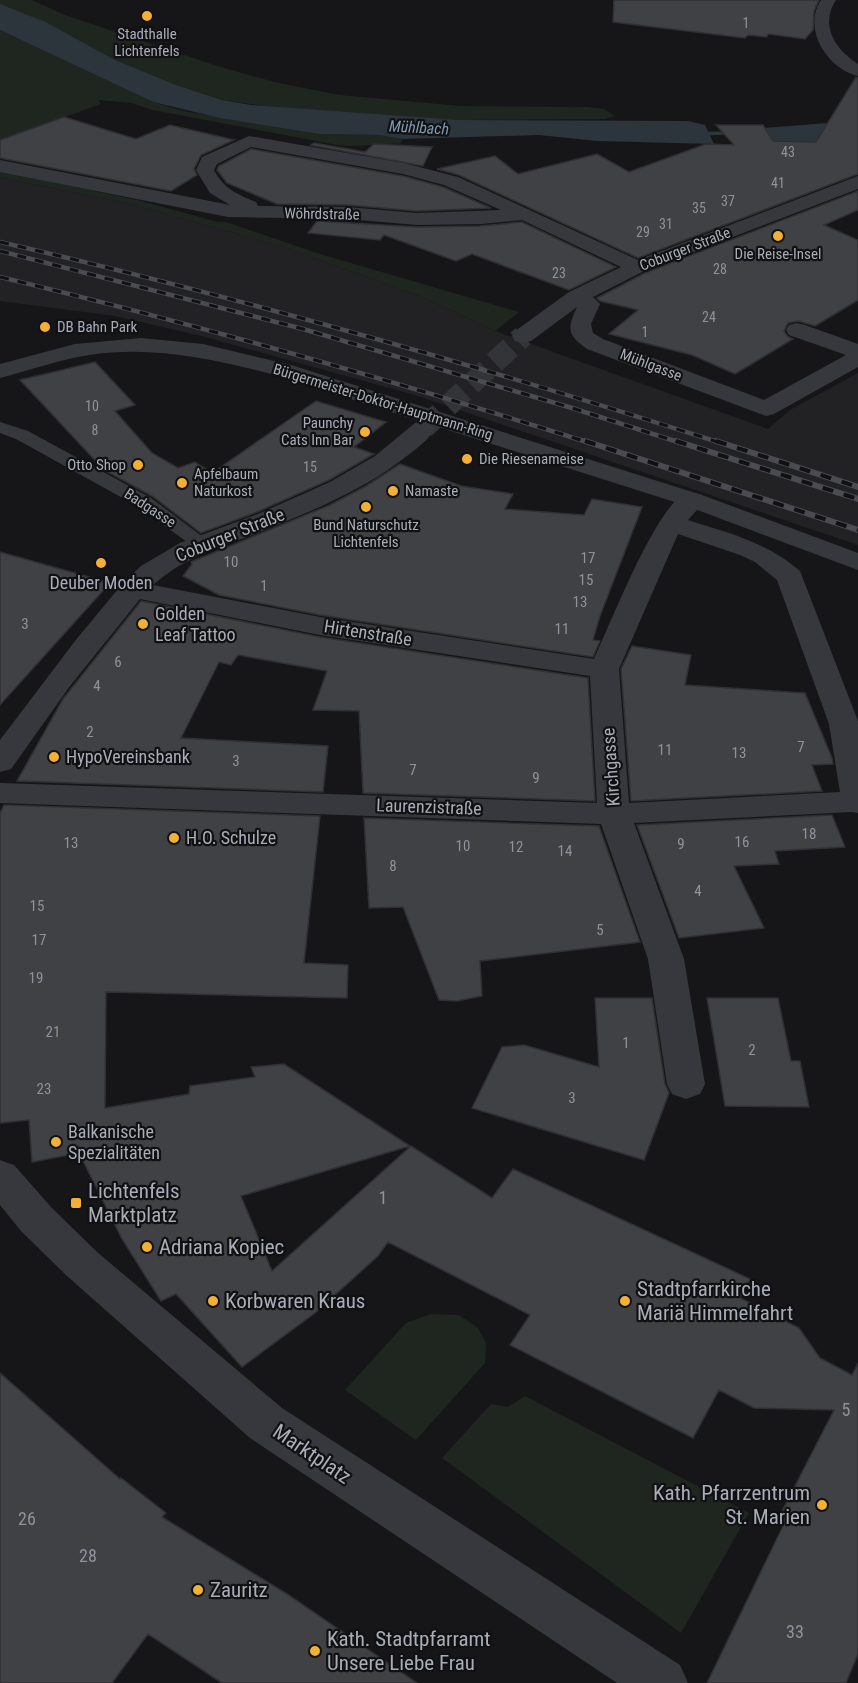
<svg xmlns="http://www.w3.org/2000/svg" width="858" height="1683" font-family="'Roboto Condensed',sans-serif">
<rect width="100%" height="100%" fill="#161618"/>
<path fill="#222225" d="M0,177L134,205L284,247L425,298L495,331L768,429L790,410L858,373V545L418,396L205,337L115,316L0,301Z"/>
<path fill="#1e261f" d="M0,0H32L65,15L214,65L274,82L339,95L460,106L588,107L604,109L615,116L604,119L459,120L279,108L223,100L176,85L113,59L46,22L0,4Z
M0,30L153,102L183,111L319,134L379,135L403,139L400,144C378,143 359,148 337,145L153,110L132,103L98,100L101,104L0,140Z
M0,171L137,200L218,222H226L320,254L519,312L495,331L425,298L284,247L134,205L0,177Z
M431,1314L459,1315L478,1328L486,1343L485,1363L416,1440L345,1390L406,1323Z
M525,1396L749,1513L681,1633L442,1458L491,1404L508,1407Z"/>
<path fill="#2c353c" d="M0,4L46,22L113,59L176,85L222,100L251,105L459,120L688,121L705,125L714,144L597,141L539,135L403,139L379,135L319,134L220,118L153,102L0,30Z
M841,122L858,143L773,141L764,128Z"/>
<g fill="none" stroke-linecap="round" stroke-linejoin="round">
<path fill="#2c353c" fill-rule="evenodd" d="M740,131L742,132V134L694,136L691,134L694,132Z"/>
</g>
<path fill="#404145" stroke="#303034" stroke-width="1.5" d="M614,0H819L814,11L813,30L805,39L769,34L766,37L748,35L745,38L613,22Z
M856,77L858,78V174L638,258L459,175L437,169L495,156L518,174L597,154L629,172L706,144L734,145L716,125H763L773,141L816,142Z
M64,117L136,139L170,125L234,140L201,155L194,169L197,175L171,191L0,158V140Z
M314,143L365,152L374,144L432,147L423,166L311,145Z
M251,149L403,176L443,187L491,208L417,211L347,205L277,204L227,183L217,170L219,166Z
M858,191V210L824,225L858,240V300L815,326L798,321L788,323L784,331L787,336L793,339L735,374L692,355L609,334L638,310L600,301L597,298L645,273Z
M317,221L417,227L480,226L522,222L616,267L569,290L472,254L456,261L384,235L380,240L308,233Z
M95,362L135,405L115,411L152,453L178,468L195,462L212,473L316,401L386,422L354,447L374,454L329,480L257,512L201,533L152,496L104,470L20,380Z
M400,464L461,486L513,494L505,509L584,515L592,499L642,507L600,616L593,640L600,641L593,657L320,615L219,595L183,576L192,564L191,562L330,505L366,486Z
M0,552L110,583L0,705Z
M141,601L320,637L588,678L595,801L363,793L359,711L313,710L327,671L238,655L231,665L219,662L181,738L328,746L323,792L17,781L63,699Z
M632,646L691,655L685,685L805,693L832,758L833,764L812,765L822,791L631,801L621,669Z
M4,805L320,816L304,963L348,965L347,998L106,992L105,1108L189,1094L190,1086L255,1077L251,1067L284,1064L410,1146L241,1196L272,1271L411,1146L492,1198L513,1169L750,1279L740,1298L799,1328L820,1358L852,1375L858,1363V1654L846,1683H707L783,1526L776,1523L834,1410L754,1408L719,1390L693,1438L510,1345L530,1315L388,1242L378,1256L315,1313L242,1367L176,1294L161,1301L122,1239L79,1153L32,1162L29,1120L0,1123V813Z
M832,815L845,847L775,851L779,864L734,866L764,928L679,938L637,825Z
M364,818L599,826L640,942L480,961L482,996L457,1001L439,1000L403,907L369,908Z
M595,998H652L665,1084L669,1093L644,1160L472,1108L502,1047L524,1045L599,1067Z
M707,998H778L791,1061H800L809,1107L725,1106Z
M0,1373L120,1479L121,1478L166,1513L162,1517L287,1594L417,1683H222L148,1634L112,1683H0Z"/>
<g fill="none" stroke-linecap="round" stroke-linejoin="round">
<path stroke="#333438" stroke-width="22" stroke-dasharray="22 10" stroke-linecap="butt" d="M424,428L523,336"/>
<path fill="#37383d" fill-rule="evenodd" d="M0,422L28,431L151,498L211,543L208,547H194L137,506L16,439L0,433Z"/>
<path fill="#37383d" fill-rule="evenodd" d="M821,0H836C819,26 836,50 858,64V76C827,68 802,29 821,0Z
M249,136L404,163L458,177L638,260L858,176V189L644,271L593,297L600,304L591,324L593,333L603,339L764,400L846,355L789,335L786,330L789,325L797,323L805,325L858,344V367L774,414L766,416L587,349C567,335 567,329 577,307L531,341L523,343L515,341L512,336L515,331L569,292L621,267L522,220L480,224L417,225L347,219L228,217L0,172V160L230,205L210,193L196,170L202,157ZM251,147L403,174L444,185L501,210L417,213L347,207L258,206L256,202C238,195 223,188 214,170L217,164Z
M424,421L433,423L436,428C427,442 412,452 399,462C356,494 304,514 255,534C218,548 183,558 153,585L320,617L594,659C611,623 654,511 684,494C690,491 696,493 702,495L706,500L688,520C728,533 767,542 800,571L858,721V813L852,812L634,823L684,959L705,1084L700,1094L686,1099L672,1094L667,1084L648,959L601,824L0,803V783L597,803L590,676L320,635L140,599L70,686L11,769L0,772V740L75,641L123,583L141,566L180,543L258,514L330,482L375,456L415,423ZM678,534L740,555L755,562L777,580L829,724L840,792L629,803L619,669Z
M0,1160L14,1165L51,1207L97,1252L282,1408L680,1665L688,1683H617L250,1438L67,1276L21,1231L0,1205Z"/>
<path fill="#37383d" fill-rule="evenodd" d="M141,338L203,344L291,365L702,495L858,553V570L684,505L275,375C214,359 153,345 89,355C59,360 30,370 0,378V364L75,344Z"/>
<defs>
<path id="rail-far1" d="M0,242C243,298 483,367 721,443
M0,251L303,329L572,408L681,443
M0,277C199,325 395,381 590,443"/>
<path id="rail" d="M585,441L858,530
M676,441L858,499
M716,441L858,487"/>
</defs>
<use href="#rail-far1" stroke="#4a4c52" stroke-width="4.5"/>
<use href="#rail" stroke="#4a4c52" stroke-width="6"/>
<use href="#rail-far1" stroke="#111113" stroke-width="3" stroke-dasharray="9" stroke-linecap="butt"/>
<use href="#rail" stroke="#111113" stroke-width="4" stroke-dasharray="11" stroke-linecap="butt"/>
</g>
<g fill="#f2b134" stroke="#111113" stroke-width="2">
<circle cx="147" cy="16" r="6"/>
<circle cx="778" cy="236" r="6"/>
<circle cx="45" cy="327" r="6"/>
<circle cx="365" cy="432" r="6"/>
<circle cx="467" cy="459" r="6"/>
<circle cx="138" cy="465" r="6"/>
<circle cx="182" cy="483" r="6"/>
<circle cx="393" cy="491" r="6"/>
<circle cx="366" cy="507" r="6"/>
<circle cx="101" cy="563" r="6"/>
<circle cx="143" cy="624" r="6"/>
<circle cx="54" cy="757" r="6"/>
<circle cx="174" cy="838" r="6"/>
<circle cx="56" cy="1142" r="6"/>
<rect x="70" y="1197" width="12" height="12" rx="3"/>
<circle cx="147" cy="1247" r="6"/>
<circle cx="213" cy="1301" r="6"/>
<circle cx="625" cy="1301" r="6"/>
<circle cx="822" cy="1505" r="6"/>
<circle cx="198" cy="1590" r="6"/>
<circle cx="315" cy="1651" r="6"/>
</g>
<g text-anchor="middle" stroke-width="4.5" stroke-linejoin="round" paint-order="stroke">
<g font-size="14" fill="#8e929b">
<text x="746" y="28">1</text>
<text x="788" y="157">43</text>
<text x="778" y="188">41</text>
<text x="728" y="206">37</text>
<text x="699" y="213">35</text>
<text x="666" y="229">31</text>
<text x="643" y="237">29</text>
<text x="720" y="274">28</text>
<text x="559" y="278">23</text>
<text x="709" y="322">24</text>
<text x="645" y="337">1</text>
<text x="92" y="411">10</text>
<text x="95" y="435">8</text>
<text x="310" y="472">15</text>
</g>
<g font-size="15" fill="#a8adb8" stroke="#111113" text-anchor="start">
<text x="147" y="39" text-anchor="middle">Stadthalle<tspan x="147" dy="17">Lichtenfels</tspan></text>
<text x="778" y="259" text-anchor="middle">Die Reise-Insel</text>
<text x="57" y="332">DB Bahn Park</text>
<text x="353" y="428" text-anchor="end">Paunchy<tspan x="353" dy="17">Cats Inn Bar</tspan></text>
<text x="479" y="464">Die Riesenameise</text>
<text x="126" y="470" text-anchor="end">Otto Shop</text>
<text x="194" y="479">Apfelbaum<tspan x="194" dy="17">Naturkost</tspan></text>
<text x="405" y="496">Namaste</text>
<text x="366" y="530" text-anchor="middle">Bund Naturschutz<tspan x="366" dy="17">Lichtenfels</tspan></text>
</g>
<g font-size="15" fill="#a8adb8" stroke="#111113">
<text transform="translate(322 214) rotate(1)" y="5">Wöhrdstraße</text>
<text transform="translate(685 249) rotate(-21)" y="5">Coburger Straße</text>
<text transform="translate(651 365) rotate(21)" y="5">Mühlgasse</text>
<text transform="translate(383 402) rotate(17)" y="5">Bürgermeister-Doktor-Hauptmann-Ring</text>
<text transform="translate(150 508) rotate(33)" y="5">Badgasse</text>
</g>
<g font-size="15" fill="#8e929b">
<text x="588" y="563">17</text>
<text x="231" y="567">10</text>
<text x="586" y="585">15</text>
<text x="264" y="591">1</text>
<text x="580" y="607">13</text>
<text x="25" y="629">3</text>
<text x="562" y="634">11</text>
<text x="118" y="667">6</text>
<text x="97" y="691">4</text>
<text x="90" y="737">2</text>
<text x="801" y="752">7</text>
<text x="665" y="755">11</text>
<text x="739" y="758">13</text>
<text x="236" y="766">3</text>
<text x="413" y="775">7</text>
<text x="536" y="783">9</text>
<text x="809" y="839">18</text>
<text x="742" y="847">16</text>
<text x="71" y="848">13</text>
<text x="681" y="849">9</text>
<text x="463" y="851">10</text>
<text x="516" y="852">12</text>
<text x="565" y="856">14</text>
<text x="393" y="871">8</text>
<text x="698" y="896">4</text>
<text x="37" y="911">15</text>
<text x="600" y="935">5</text>
<text x="39" y="945">17</text>
<text x="36" y="983">19</text>
<text x="53" y="1037">21</text>
<text x="626" y="1048">1</text>
<text x="752" y="1055">2</text>
<text x="44" y="1094">23</text>
<text x="572" y="1103">3</text>
</g>
<g font-size="16" font-style="italic" fill="#7f9bb3" stroke="#111113">
<text transform="translate(419 127) rotate(3)" y="6">Mühlbach</text>
</g>
<g font-size="18" fill="#a8adb8" stroke="#111113">
<text transform="translate(230 535) rotate(-22)" y="6">Coburger Straße</text>
<text transform="translate(368 633) rotate(9)" y="6">Hirtenstraße</text>
<text transform="translate(611 767) rotate(-94)" y="6">Kirchgasse</text>
<text transform="translate(429 807) rotate(2)" y="6">Laurenzistraße</text>
</g>
<g font-size="18" fill="#a8adb8" stroke="#111113" text-anchor="start">
<text x="101" y="589" text-anchor="middle">Deuber Moden</text>
<text x="155" y="620">Golden<tspan x="155" dy="21">Leaf Tattoo</tspan></text>
<text x="66" y="763">HypoVereinsbank</text>
<text x="186" y="844">H.O. Schulze</text>
<text x="68" y="1138">Balkanische<tspan x="68" dy="21">Spezialitäten</tspan></text>
</g>
<g font-size="18" fill="#8e929b">
<text x="383" y="1204">1</text>
<text x="846" y="1416">5</text>
<text x="27" y="1525">26</text>
<text x="88" y="1562">28</text>
<text x="795" y="1638">33</text>
</g>
<g font-size="21" fill="#a8adb8" stroke="#111113" text-anchor="start">
<text x="88" y="1198">Lichtenfels<tspan x="88" dy="24">Marktplatz</tspan></text>
<text x="159" y="1254">Adriana Kopiec</text>
<text x="637" y="1296">Stadtpfarrkirche<tspan x="637" dy="24">Mariä Himmelfahrt</tspan></text>
<text x="225" y="1308">Korbwaren Kraus</text>
<text x="810" y="1500" text-anchor="end">Kath. Pfarrzentrum<tspan x="810" dy="24">St. Marien</tspan></text>
<text x="210" y="1597">Zauritz</text>
<text x="327" y="1646">Kath. Stadtpfarramt<tspan x="327" dy="24">Unsere Liebe Frau</tspan></text>
</g>
<g font-size="21" fill="#a8adb8" stroke="#111113">
<text transform="translate(312 1454) rotate(34)" y="7">Marktplatz</text>
</g>
</g>
</svg>
